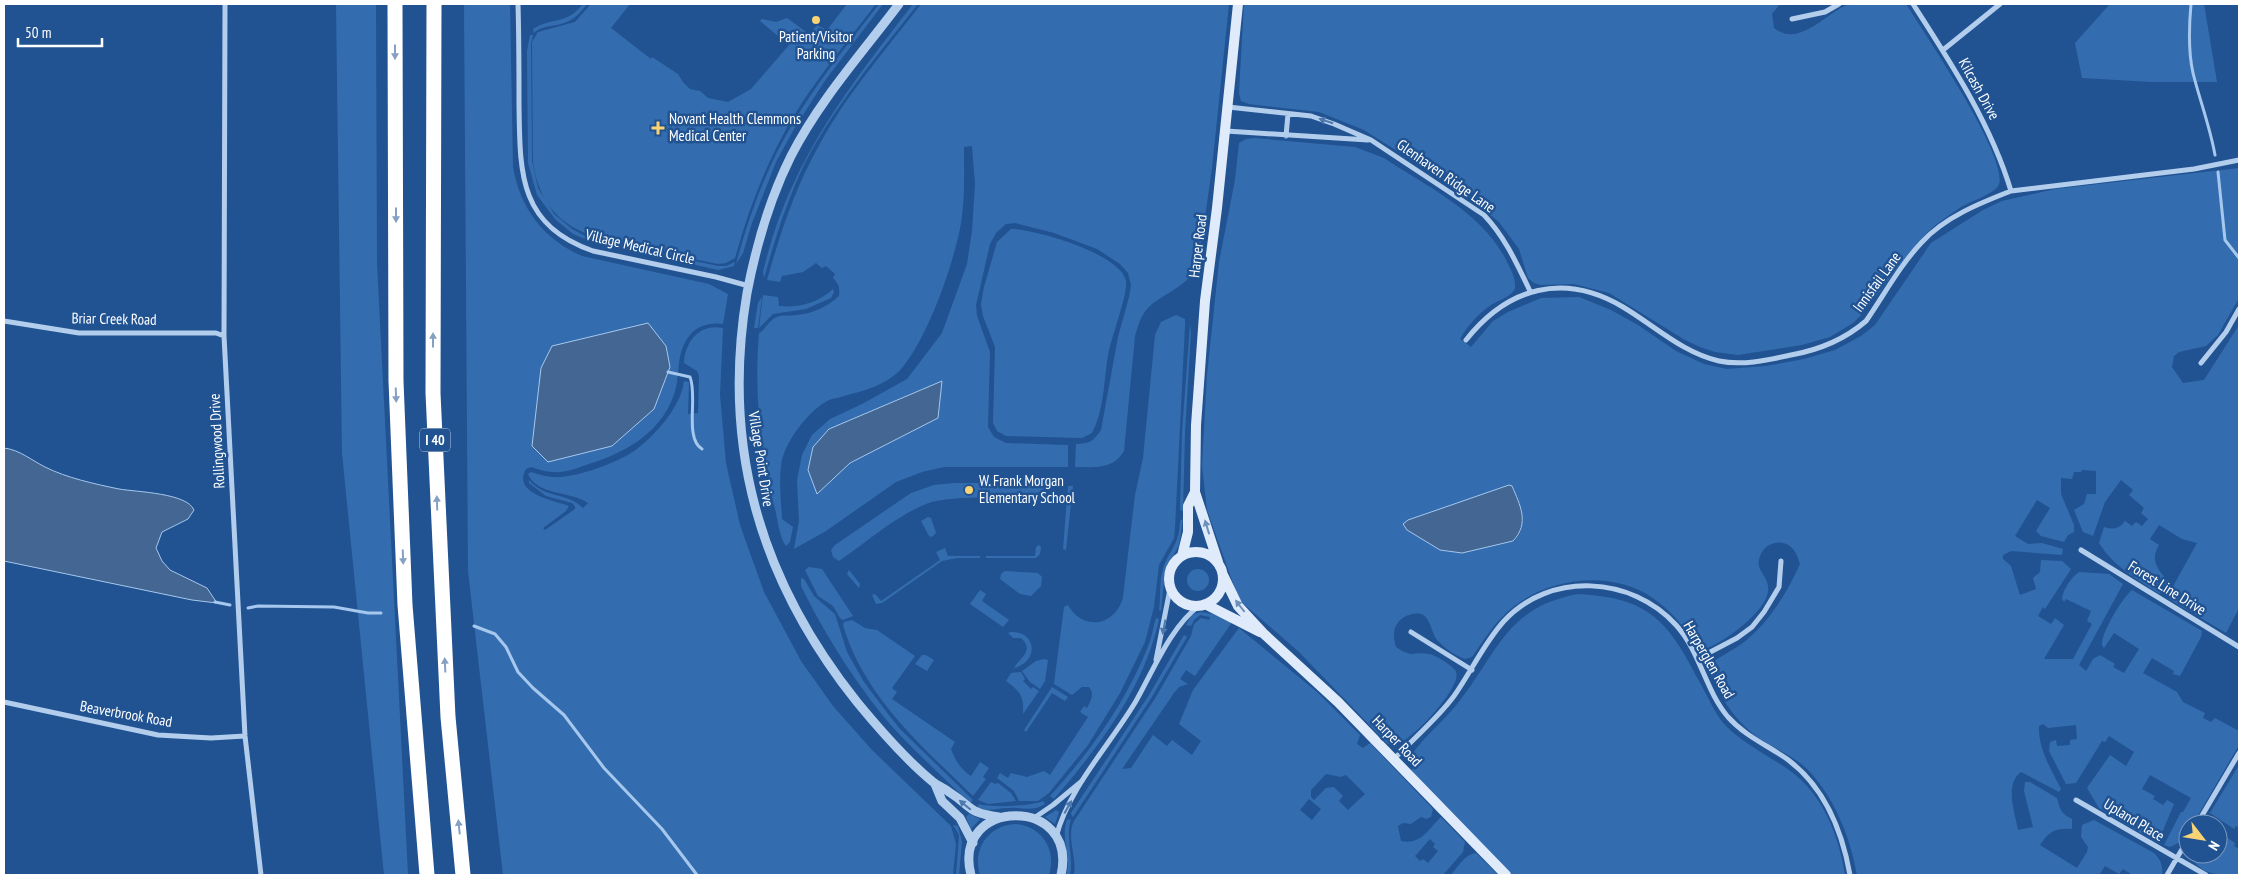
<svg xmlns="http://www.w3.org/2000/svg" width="2243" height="879" font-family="'PT Sans Narrow',sans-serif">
<rect width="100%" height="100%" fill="#215392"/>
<path fill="#346daf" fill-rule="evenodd" d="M336,4H376L377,264L408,875H384L342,453Z
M464,4H510L513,167C520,208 543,239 582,256L709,284L728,294L723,324C709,322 695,326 687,339C675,357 681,378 673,397C659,435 622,454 586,465C575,469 564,473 553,472C545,472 538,469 531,467L526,469C512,494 553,500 569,506L566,511L543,528L545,530L575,509V506L572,503L546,496L529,483V480C545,499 567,492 583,508L588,503C572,491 537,496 528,474L531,472C538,474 546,477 553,477C574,479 620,462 637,449C656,434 681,407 684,381L689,382L688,414L698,413L699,376L697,371L684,363C685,341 700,323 723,328L720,395L726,463L740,525L764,592L801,661L833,706L872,750L951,826L956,844L953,875H503L468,571Z
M583,4H587C582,10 577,17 569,21C558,27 543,24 534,33L533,29C552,17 567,25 583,4Z
M591,4H630L611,28L651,59L652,57L678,74L683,82L690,89L700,91L708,98L728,102L751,89L789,45L760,21L762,19L776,22L787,18L809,34L817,25L827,30L847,4H876C846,43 814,81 789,124C765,166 748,211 735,258L726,263L718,264C693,259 668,254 643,248C587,237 543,228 533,162L532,42L538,32L575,22Z
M879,4H883L824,82L794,129L776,162L752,223L743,253L736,264C749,216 766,168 792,125C817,82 849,43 879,4Z
M913,4H918C878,55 835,105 805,163C787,200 775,239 764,278L763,272C789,162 846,91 913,4Z
M921,4H1229L1212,168L1199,259H1194C1193,264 1193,270 1191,274C1186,286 1158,297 1148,308C1141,315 1138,326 1135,336L1124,451C1113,470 1094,467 1075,467L1076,444C1089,444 1094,441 1101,430L1118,337L1129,297L1131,285L1128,273L1120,264L1097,249L1054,233L1015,223L1006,224L996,233L990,244L976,305L977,316L990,352L988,427L994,437L1006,443L1068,445V467H944L922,472L896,482L826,531L794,549L799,521L797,480L802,455L812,435L830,419L862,404L907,379L942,333L967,264L972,231L975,184L972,146L964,147C964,172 965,198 961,223C954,263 928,338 901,369C887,385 863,391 844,396C839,398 834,398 829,400C809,410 783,443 781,466C779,483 781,501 782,519L793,527L790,542L786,546C780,538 778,523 776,513C760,454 754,394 759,333C767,329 769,318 780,316C785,315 791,316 796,315C812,314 827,307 839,296C840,288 839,284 833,278L835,274L826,266L822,268L816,263L803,272L782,276L780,282L767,280C780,234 794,191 817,149C845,96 885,51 921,4ZM942,381L938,418L850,463L817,493L829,429Z
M1244,4H1780L1772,14L1774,28C1799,48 1825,14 1847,5C1857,1 1894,4 1906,4C1924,33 2008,156 1999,184C1996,194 1967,202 1958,209C1947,217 1934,225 1925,235C1902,258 1885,287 1864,312L1853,323L1830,337L1802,345L1738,355L1715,352L1700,347L1685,340L1609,293L1574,284L1540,285L1534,283L1528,278L1519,249L1499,222L1465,194L1364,130L1319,112L1249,104L1241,101L1239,93Z
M2110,4H2204L2217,82H2152L2082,78L2075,43Z
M530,35H533L531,44L532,161L538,188L554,214L572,229L591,239L718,266H726L735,262L734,266L718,270L592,242L573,234L555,219L537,195L528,163L527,51Z
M1254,138L1355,147L1384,158C1429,188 1486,214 1509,266C1512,272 1516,280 1515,288C1513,296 1497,301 1491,305C1479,313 1467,326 1460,339L1471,347L1493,321L1508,312L1541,298L1579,297L1611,310L1638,325L1676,351L1704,364L1727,369L1766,366L1804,359L1835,350L1861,336L1875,325L1931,243L1983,210L2002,201L2055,189L2239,168V298L2218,335L2206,346L2179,352L2174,356L2172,367L2183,383L2204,380L2239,325V597L2238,610L2226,633L2169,599L2171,590L2197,543L2182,539L2159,525L2150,539L2159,545C2150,560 2157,569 2168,581L2160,594C2137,579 2114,567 2099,543L2104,527C2114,530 2119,529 2125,521L2132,526L2136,522L2142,526L2148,519L2141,513L2144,508L2129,495L2133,490L2121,480L2105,502L2093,536L2083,532L2074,510L2084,504L2087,494H2096V471L2082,470L2081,472H2074L2072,479L2061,478V494L2074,525V532L2068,535L2064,542L2041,536L2036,531L2050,508L2037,500L2015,536L2028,544L2042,543L2063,549L2062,555L2011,551L2003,555V559L2011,566L2020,595L2036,589L2033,578L2040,572L2041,560L2062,561L2071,569L2045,609L2043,607L2038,616L2051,624L2055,618L2064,625L2044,659H2073L2092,624L2087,621L2091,611L2066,599L2064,602L2062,599C2063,589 2071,578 2079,572L2109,574L2123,584L2079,665L2086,671L2093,659L2100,655L2115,664L2113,667L2124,673L2139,649L2114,633L2104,648L2102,645C2101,633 2123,597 2132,590L2202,631L2201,637L2180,676L2173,674L2174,671L2152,658L2143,673L2177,692L2183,702L2205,713L2203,718L2211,722L2215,718L2239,731V745L2193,824H2188C2188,837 2182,842 2170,847L2164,845L2181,812H2183L2191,798L2150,775L2142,789L2155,796L2153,799L2163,805L2167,800L2174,804L2159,840L2156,842L2099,808L2087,788L2089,785L2110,755L2126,766L2134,752L2109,736L2105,742L2102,741L2076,783L2066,784L2049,751L2050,742L2056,740L2057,746L2070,745V740L2077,739L2076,725L2048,728L2043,724L2039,726C2038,749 2051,769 2061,789L2059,792L2021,772C2004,784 2015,813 2018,830L2033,827L2024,791L2025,782H2030L2057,798C2060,809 2061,814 2072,819V829C2056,828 2049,831 2040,845L2077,868L2087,852L2088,847L2081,837L2082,825L2094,820L2154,853C2161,860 2163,866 2162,875H2133L2123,869L2119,874L2105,866L2099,875H1857C1850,837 1836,801 1810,772C1797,758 1778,750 1762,740C1743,728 1725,706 1716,685C1713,677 1709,672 1711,663C1724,654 1738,648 1750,637C1771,619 1789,589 1800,564C1798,558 1796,551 1791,547C1782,539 1768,542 1762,552C1751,571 1770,574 1768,591C1767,611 1723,643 1705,649L1700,648C1685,629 1673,612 1653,598C1612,570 1551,577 1513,607C1496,620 1484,640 1472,657L1465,659C1456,656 1446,649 1439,642C1428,632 1433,607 1409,615C1402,617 1398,621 1395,628C1393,634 1394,641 1396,647C1414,659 1412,651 1429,654C1436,655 1451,665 1455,670C1466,683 1416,735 1403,741C1399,743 1393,744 1388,744L1299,652L1239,600L1207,510L1202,465L1207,375L1219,262L1235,180L1239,143L1246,139ZM1512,486C1520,505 1530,523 1514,541L1462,553L1440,550L1407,530L1403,524Z
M1011,229C1035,229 1121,254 1126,281C1128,294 1111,338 1108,355C1104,380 1104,411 1092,433L1082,438L1006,436L997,431L993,423L995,347L983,316L981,304L984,287L997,242Z
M833,289L834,292L831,298L806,309L773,314L759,328L763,295L778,297L779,306C799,308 818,303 833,289Z
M762,297L758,328H754L758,303Z
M1176,315L1185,319V325L1175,528L1174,538L1159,565L1154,607L1145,642L1120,693L1088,745L1049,793L1038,801H1019L1014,791L997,778L1000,773L1008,778L1011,773L1027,777L1044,771L1050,775L1088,717L1080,712L1084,706L1087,708C1091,700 1095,694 1089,687H1082L1072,695L1054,684L1064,607L1068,605C1083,632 1116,626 1123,597L1135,495L1143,458L1155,335L1161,322Z
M1190,325L1191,332L1185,433L1183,511L1180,510L1182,432Z
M955,483H1040L1046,486L1047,496L1045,498C1015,499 952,494 926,504C894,517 867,542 839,561L833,557L831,550L835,545L911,493L934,485Z
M1068,486H1073L1066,550L1063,549Z
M928,517L931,518L936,533L932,537L929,536L921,521Z
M1183,519L1179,545L1165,571L1161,611L1159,610C1161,596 1159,582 1163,569C1169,549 1179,547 1180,521Z
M1039,545L1041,547L1040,554L1036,558H986V556H1035L1036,547Z
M945,548L948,556H980V558H957L942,561L882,603L876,604L872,595L875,594L881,601L940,560L936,552Z
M809,567L822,569L853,616L843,620L840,618L833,606L818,596L805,570Z
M1187 580a11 11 0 1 1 22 0a11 11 0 1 1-22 0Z
M849,570L860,584L859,588L847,574Z
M1005,571L1038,573L1042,577L1041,586L1031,596L1020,594L1000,579L1001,574Z
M801,578L804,579L814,596L835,614L847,652L864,682L885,710L900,729L973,800L970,803C947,781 922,758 899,734C862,694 825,635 801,586Z
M980,590L986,594L982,601L1009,620L1003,627L970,604Z
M1578,594C1650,598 1668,621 1699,681C1707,695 1714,712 1724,724C1743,744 1768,755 1789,770C1823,794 1839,836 1845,875H1511L1412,772L1413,755L1415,750C1429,732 1447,718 1461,699C1499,649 1508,607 1578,594Z
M1200,612L1213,614L1232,622L1195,676L1186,670L1180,679L1188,684L1179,687L1174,693L1122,769L1131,768L1153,735L1167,746L1172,740L1192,755L1201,741L1179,724L1193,690L1239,628L1317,692L1360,735L1357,744L1363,748L1370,743L1433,809L1431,817L1426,819L1421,817L1411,824L1403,823L1398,826L1401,841C1422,845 1428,829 1441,817L1465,842L1463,852L1443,875H1074C1077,856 1066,837 1074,821L1156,697L1191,636L1194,624L1201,618L1209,620L1210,617L1200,615L1194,620L1191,626L1186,625L1192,615ZM1326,774L1341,777L1346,775L1365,794L1348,810L1339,801L1343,796L1334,787L1326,788L1314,800L1311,797V790ZM1309,799L1321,809L1312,820L1300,810ZM1430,839L1435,844L1433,847L1438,851L1428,863L1423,859L1420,861L1415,856Z
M1156,618L1159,619C1145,687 1098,748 1054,799L1050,796C1091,751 1127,701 1149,644C1152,636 1153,627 1156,618Z
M852,620L865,628L877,630L915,656L892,688L897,692L892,699L955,742L951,749C955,760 961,770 971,776L980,762L989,768L983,777L986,779L973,796C922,746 864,697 843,625L844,622Z
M1011,632C1037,631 1039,662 1014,668C1020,657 1035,651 1021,638H1013L1008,633Z
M1184,635L1187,637L1150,700L1073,817L1072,816L1071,813L1149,695Z
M922,655H926L934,660L927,671L915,664Z
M1044,659L1048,660L1045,681L1040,689L1030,682L1022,671L1036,661Z
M1021,672L1025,679L1023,681L1031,689L1033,687L1039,691L1023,714C1024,697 1021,692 1006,681L1011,673Z
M1052,687L1068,697L1065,701L1052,693L1026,732L1024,730Z
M2239,765V828L2236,826L2234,829L2210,813Z
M991,782L995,784L998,783L1011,793L1016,801L988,804L978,800Z
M1043,801L1045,804C1033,812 1022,807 1009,808C996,808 991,812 977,808L979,804C989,808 1034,806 1043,801Z
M1056,810L1059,812L1055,824L1045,817Z
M969,814L980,819L971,829L966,817Z
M1071,819C1065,838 1074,856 1070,875H1066C1072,856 1060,839 1067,820Z
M1015,824C1042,826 1057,850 1049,875H980C972,849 988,826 1015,824Z
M953,825L958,826L962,842L959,875H956L959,835Z
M2218,832L2235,843L2234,846L2239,849V875C2221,875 2197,876 2192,854H2218Z
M1476,853L1498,875H1451C1458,867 1465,854 1476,853Z"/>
<path fill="#436693" stroke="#a6c8ee" d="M648,323L666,346L670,367L654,409L612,446L548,462L532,446L541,368L552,346Z
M942,381L938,418L850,463L817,494L808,470L813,447L829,429Z
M4,448C20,450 31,460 45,467C67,478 95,484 119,489C137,492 187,493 194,510L188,519L162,532L156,548L162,561L170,570L207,588L217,603L192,600L4,561Z
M1509,485L1512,486C1520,505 1530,523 1513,541L1462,553L1440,550L1407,530L1403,524L1408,520Z"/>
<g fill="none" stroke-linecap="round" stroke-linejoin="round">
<path stroke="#a6c8ee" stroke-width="3" d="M2191,4C2189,26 2188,51 2193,73C2200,101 2210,127 2215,155
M2218,172L2225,240L2239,258
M668,372L690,377C698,396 684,438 702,449
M215,602L230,605
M248,608L258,606L334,607L368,613H381
M474,626L495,634L506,647L518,672L533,688L564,715L604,768L662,829L697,875"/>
<path stroke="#b3cded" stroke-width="5" d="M225,4L224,336L245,736L261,875
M518,4C519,37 519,70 519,104C520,172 518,225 593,251L716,277L749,286
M1913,4C1951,63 1991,124 2011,191
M1792,19L1825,12L1839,4
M1943,50L2000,4
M1228,107L1311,116L1334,124L1371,140L1484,215C1505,237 1517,264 1530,291
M1226,131L1368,140
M1286,136L1288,114
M4,321L79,333H216L224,336
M1466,340C1508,287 1564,272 1623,307C1655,326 1683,353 1719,361C1743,366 1768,360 1791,355C1819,350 1844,340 1866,321C1884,295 1900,265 1922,242C1945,217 1980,203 2011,191L2194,169L2239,160
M2201,363L2226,332L2239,309
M2081,550L2239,647
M1411,632L1472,670
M1697,659L1737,638L1752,627L1764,612L1779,587L1781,561
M1156,660L1170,589
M4,702L158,735L211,738L245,736
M1394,759C1414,738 1437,719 1454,696C1471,672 1484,643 1504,621C1550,571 1632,576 1676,625C1700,651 1705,690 1728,717C1745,736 1767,745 1787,759C1825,787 1842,830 1850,875
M2076,800L2206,875
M1034,818L1053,805L1082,781
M2197,824L2239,753
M1056,837C1069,787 1110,745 1136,701C1153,671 1171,626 1199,606
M2167,875L2188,839"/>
<path stroke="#b3cded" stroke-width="9" d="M899,4C862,53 819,101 791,156C769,200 756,246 747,293C721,447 760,580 857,702C880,730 905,759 933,782C938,786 944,788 949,792C973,807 967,813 999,817
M935,784L942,801L960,818L973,843
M971,875C951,797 1079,795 1061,875"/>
<path stroke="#dfebfa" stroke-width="10" d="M1195,492L1218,562
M1169 579a27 27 0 1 1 54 0a27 27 0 1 1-54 0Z
M1182,556L1188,532V506L1195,492L1196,425L1205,301L1217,208L1238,4
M1223,575L1238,606L1263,633L1338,702L1506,875
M1205,604L1260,632"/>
<path stroke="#fff" stroke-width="15" d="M395,4L396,381L405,605L427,875
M434,4L433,393L448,717L463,875"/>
</g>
<defs><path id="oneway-solid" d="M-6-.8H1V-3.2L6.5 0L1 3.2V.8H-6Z" transform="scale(1.25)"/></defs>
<g fill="#85a0c3">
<use href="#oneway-solid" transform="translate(395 52) rotate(90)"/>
<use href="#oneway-solid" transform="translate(396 215) rotate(90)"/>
<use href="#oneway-solid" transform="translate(433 340) rotate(-90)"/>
<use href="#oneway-solid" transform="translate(396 395) rotate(88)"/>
<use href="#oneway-solid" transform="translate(437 503) rotate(-92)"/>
<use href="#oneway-solid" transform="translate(403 557) rotate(88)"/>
<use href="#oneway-solid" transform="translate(445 665) rotate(-93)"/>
<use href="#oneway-solid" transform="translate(459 827) rotate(-96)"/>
</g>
<g fill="#4d78ad">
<use href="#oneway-solid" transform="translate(1326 121) rotate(-162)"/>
<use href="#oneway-solid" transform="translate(1164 627) rotate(101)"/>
<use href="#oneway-solid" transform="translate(965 805) rotate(-140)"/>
<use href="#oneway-solid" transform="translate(1068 807) rotate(-61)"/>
</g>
<g fill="#6d90bc">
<use href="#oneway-solid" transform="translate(1207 527) rotate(-107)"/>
<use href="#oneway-solid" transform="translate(1240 606) rotate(-128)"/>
</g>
<g fill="#fad374" stroke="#215392" stroke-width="2">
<circle cx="816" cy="20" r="5"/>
<path d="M655.5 120.5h5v5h5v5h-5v5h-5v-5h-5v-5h5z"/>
<circle cx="969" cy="490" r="5"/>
</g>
<g text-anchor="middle" stroke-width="5" stroke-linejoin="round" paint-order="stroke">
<rect fill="#215392" stroke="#bccbde" stroke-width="1" x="420" y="428.5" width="30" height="23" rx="4"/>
<g font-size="14" font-weight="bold" fill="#fff">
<text x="435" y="445">I 40</text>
</g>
<g font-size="15" fill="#fff" stroke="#215392" text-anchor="start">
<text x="816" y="42" text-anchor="middle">Patient/Visitor<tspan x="816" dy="17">Parking</tspan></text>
<text x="669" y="124">Novant Health Clemmons<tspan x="669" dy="17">Medical Center</tspan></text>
<text x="979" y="486">W. Frank Morgan<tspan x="979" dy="17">Elementary School</tspan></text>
</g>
<g font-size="15" fill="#fff" stroke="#215392">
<text transform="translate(1979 89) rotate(61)" y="5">Kilcash Drive</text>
<text transform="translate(1446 176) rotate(35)" y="5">Glenhaven Ridge Lane</text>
<text transform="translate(1198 246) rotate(-83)" y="5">Harper Road</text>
<text transform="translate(640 247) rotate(13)" y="5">Village Medical Circle</text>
<text transform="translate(1877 282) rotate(-54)" y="5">Innisfail Lane</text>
<text transform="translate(114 319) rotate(1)" y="5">Briar Creek Road</text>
<text transform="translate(217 441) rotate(-93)" y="5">Rollingwood Drive</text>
<text transform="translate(761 459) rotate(81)" y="5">Village Point Drive</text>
<text transform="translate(2167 588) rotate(32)" y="5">Forest Line Drive</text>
<text transform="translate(1709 660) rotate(60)" y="5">Harperglen Road</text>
<text transform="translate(126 714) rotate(10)" y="5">Beaverbrook Road</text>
<text transform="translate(1397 741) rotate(46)" y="5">Harper Road</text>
<text transform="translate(2134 820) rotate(31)" y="5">Upland Place</text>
</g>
</g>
<rect width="2243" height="879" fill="none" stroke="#ffffff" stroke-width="10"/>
<g transform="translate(2203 839) rotate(121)"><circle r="24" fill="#215392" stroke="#7a98be"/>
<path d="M0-4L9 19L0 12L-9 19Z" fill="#fad374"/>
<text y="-8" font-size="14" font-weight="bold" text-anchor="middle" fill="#ffffff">N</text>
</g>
<path d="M18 38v8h84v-8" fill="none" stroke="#ffffff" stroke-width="2.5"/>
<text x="25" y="38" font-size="15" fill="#ffffff" stroke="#215392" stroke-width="4" paint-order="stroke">50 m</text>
</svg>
